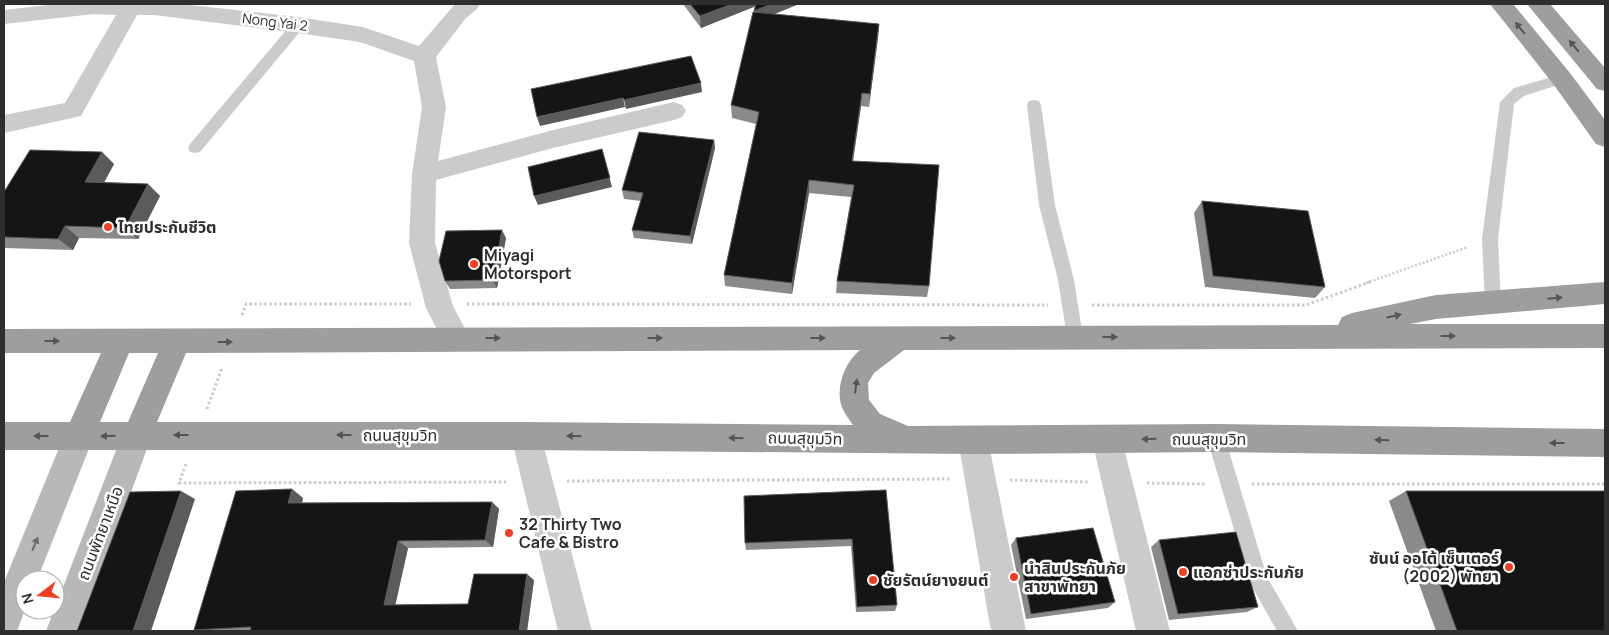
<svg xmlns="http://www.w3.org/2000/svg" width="1609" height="635" font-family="Manrope,'Noto Sans Thai',sans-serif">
<rect width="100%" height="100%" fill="#fff"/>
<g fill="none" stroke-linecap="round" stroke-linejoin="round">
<path stroke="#cbcbcb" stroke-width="2.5" stroke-dasharray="2 2" stroke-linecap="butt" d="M1366,283L1468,247"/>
<path stroke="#cbcbcb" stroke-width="3" stroke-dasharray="2.5 2.5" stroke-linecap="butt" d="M467,304L1048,305
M1092,305H1306L1370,282
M242,315L246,304H411
M207,409L222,368
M186,464L179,483L509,482
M1010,480L1089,482
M567,481L951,479
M1147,483L1206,484
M1252,484H1605"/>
<path fill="#cbcbcb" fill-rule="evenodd" d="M298,21L303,22L305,25L303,28L200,152L195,153L190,152L188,148L190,144L293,22Z
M1562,74L1567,76L1569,79L1567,82L1524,96L1514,104L1498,239L1501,303L1499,308L1493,310L1487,308L1485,303L1482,239L1500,102L1514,88Z
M1034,100L1039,101L1041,105L1055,205L1074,280L1083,337L1081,342L1075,344L1069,342L1067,337L1058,280L1039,205L1027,105L1029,101Z
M1216,430L1222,432L1225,438L1267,577L1298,631H1277L1249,581L1207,438L1210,432Z"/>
<path fill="#cbcbcb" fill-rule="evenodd" d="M57,4H181L298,17L363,27L419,46L455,4H480L477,9L466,18L436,57L446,107L438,161L553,130L674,102L682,105L686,111L682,117L674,120L553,148L436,180L435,243L453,306L470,338L466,347L456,350L446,347L426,308L409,243L412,174L422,107L414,61L360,42L298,33L154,15H137L81,116L4,133V115L65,103L116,15L94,14L4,24V10Z
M526,422L537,426L541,436L592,631H558L511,436L515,426Z
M973,426L984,430L988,440L1026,631H992L990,626L958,440L962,430Z
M1107,426L1118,430L1122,440L1170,631H1136L1092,440L1096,430Z"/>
<path fill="#b8b8b8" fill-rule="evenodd" d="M137,421L148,425L152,435L80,631H46L122,435L126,425Z
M79,422L90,426L94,436L37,580H25V610L17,631H4V582L68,426Z"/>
<path fill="#9e9e9e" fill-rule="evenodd" d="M1490,4H1513L1570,73L1605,120V147L1596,144L1554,85Z
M1527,4H1550L1605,68V91L1597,89Z
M1605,282V304L1436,319L1410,324H1605V348L904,350L874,373L868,383L869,400L880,414L908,426L1216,424L1605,429V457L1216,452L973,454L526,450H4V422H70L101,353H4V329L1338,325L1342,317L1352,313L1436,295ZM860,350C845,362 836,386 841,404C843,412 849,419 853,425L526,422H157L186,353ZM129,353H158L128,422H100Z"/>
</g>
<path fill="#8a8a8a" d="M683,4H799L773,14L879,24L869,107L861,106L853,161L929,286L927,297L836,293L837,281L851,197L809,193L792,294L725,286L724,275L756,124L732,118L731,105L755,6L701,28Z
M714,140L715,148L692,244L634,238L632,230L641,201L624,199L622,190Z
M102,152L114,164L104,182L148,184L160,196L138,239L79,238L73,250L4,248V192Z
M1202,201L1325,287L1315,298L1205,287L1194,213Z
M506,238L497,288L450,289L445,281Z
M292,489L303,498L302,503L492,502L499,509L493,547L408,548L395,605L468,604L534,580L527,631H199L194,630Z
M886,490L897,605L895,611L856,612L851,546L746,550L745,543Z
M1406,491L1605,631H1436L1389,501Z
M1016,538L1115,602L1108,608L1026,619L1011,545Z
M1159,540L1258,607L1247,612L1169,620L1151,547Z"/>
<path fill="#5b5b5b" d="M732,4H759V5L701,28L700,16Z
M771,4H799L755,22L754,11Z
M879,24L878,38L869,107L870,94Z
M701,83L702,92L626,109L624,100Z
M862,93L861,106L851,174L852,161Z
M623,98L625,107L540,126L537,117Z
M714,140L715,148L692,244L690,236Z
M602,149L612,187L538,205L534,196Z
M102,152L114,164L98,194L85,182Z
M809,180V193L792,294V283Z
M148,184L160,196L138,239L125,228Z
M65,226L79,238L73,250L58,239Z
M502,230L506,238L497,288L493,280Z
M292,489L303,498L300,511L288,503Z
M181,491L195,499L151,631H133Z
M492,502L499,509L493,547L485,540Z
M398,541L408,548L394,611L384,605Z
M527,574L534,580L527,631H519Z"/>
<path fill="#151515" stroke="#5b5b5b" d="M690,4H732L700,16Z
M756,4H771L754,11Z
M753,12L879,24L870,94L862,93L852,161L939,165L929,286L837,281L854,185L809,180L792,283L724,275L759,112L731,105Z
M691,56L701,83L624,100L623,98L537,117L531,89Z
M639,132L714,140L690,236L632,230L643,193L622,190Z
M602,149L610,178L534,196L528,167Z
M30,150L102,152L85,182L148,184L125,228L65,226L58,239L4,237V192Z
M1202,201L1308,211L1325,287L1213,276Z
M502,230L493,280L445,281L439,261L446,231Z
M292,489L288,503L492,502L485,540L398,541L384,605L468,604L474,574H527L519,631H250L251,627L194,630L236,491Z
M886,490L897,605L857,607L852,539L745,543L744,496Z
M181,491L133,631H77L130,492Z
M1406,491H1605V631H1457Z
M1093,528L1115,602L1031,614L1016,538Z
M1236,532L1258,607L1178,614L1159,540Z"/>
<defs><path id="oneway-solid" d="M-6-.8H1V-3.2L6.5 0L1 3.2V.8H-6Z" transform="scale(1.25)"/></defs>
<g fill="#555">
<use href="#oneway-solid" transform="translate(1520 28) rotate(-129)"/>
<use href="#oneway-solid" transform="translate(1574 46) rotate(-130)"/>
<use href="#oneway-solid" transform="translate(1555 298) rotate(-5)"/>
<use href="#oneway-solid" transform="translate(1394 316) rotate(-12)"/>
<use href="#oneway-solid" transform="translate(1448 336)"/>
<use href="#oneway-solid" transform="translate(1110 337)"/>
<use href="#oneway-solid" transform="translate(493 338)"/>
<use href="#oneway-solid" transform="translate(655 338)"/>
<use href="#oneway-solid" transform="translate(818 338)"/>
<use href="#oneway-solid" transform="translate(948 338)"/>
<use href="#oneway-solid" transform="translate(52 341)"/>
<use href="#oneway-solid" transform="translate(225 342)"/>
<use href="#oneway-solid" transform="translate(856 386) rotate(-82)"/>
<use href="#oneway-solid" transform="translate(181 435) rotate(180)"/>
<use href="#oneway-solid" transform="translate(344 435) rotate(-180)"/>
<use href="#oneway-solid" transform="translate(41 436) rotate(-180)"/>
<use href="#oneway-solid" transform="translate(108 436) rotate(179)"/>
<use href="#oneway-solid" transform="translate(574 436) rotate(-179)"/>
<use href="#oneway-solid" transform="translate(736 438) rotate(-179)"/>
<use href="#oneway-solid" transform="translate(1149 439) rotate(179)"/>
<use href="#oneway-solid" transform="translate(1382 440) rotate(-179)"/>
<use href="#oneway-solid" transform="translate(1557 443) rotate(-180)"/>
</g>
<use fill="#6c6c6c" href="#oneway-solid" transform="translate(35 544) rotate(-68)"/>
<g fill="#f23f23" stroke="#fff" stroke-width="2">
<circle cx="108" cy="227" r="5"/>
<circle cx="474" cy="264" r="5"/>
<circle cx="509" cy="533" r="5"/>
<circle cx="1509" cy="567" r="5"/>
<circle cx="1183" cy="572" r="5"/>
<circle cx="1014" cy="577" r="5"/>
<circle cx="873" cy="580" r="5"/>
</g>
<g text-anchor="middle" stroke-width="5" stroke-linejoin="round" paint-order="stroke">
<g font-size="14" fill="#2e2e2e" stroke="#fff">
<text transform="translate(275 22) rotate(7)" y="5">Nong Yai 2</text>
</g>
<g font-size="16" font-weight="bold" fill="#2e2e2e" stroke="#fff" text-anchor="start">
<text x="118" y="233">ไทยประกันชีวิต</text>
<text x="484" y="261">Miyagi<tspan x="484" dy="18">Motorsport</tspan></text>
<text x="519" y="530">32 Thirty Two<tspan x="519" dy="18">Cafe &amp; Bistro</tspan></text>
<text x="1499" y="564" text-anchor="end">ซันน์ ออโต้ เซ็นเตอร์<tspan x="1499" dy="18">(2002) พัทยา</tspan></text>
<text x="1024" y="574">นำสินประกันภัย<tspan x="1024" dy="18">สาขาพัทยา</tspan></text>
<text x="1193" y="578">แอกซ่าประกันภัย</text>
<text x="883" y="586">ชัยรัตน์ยางยนต์</text>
</g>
<g font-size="16" fill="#2e2e2e" stroke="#fff">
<text x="400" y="441">ถนนสุขุมวิท</text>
<text transform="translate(805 438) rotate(1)" y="6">ถนนสุขุมวิท</text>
<text x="1209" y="445">ถนนสุขุมวิท</text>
<text transform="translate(100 533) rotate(-69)" y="6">ถนนพัทยาเหนือ</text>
</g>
</g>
<rect width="1609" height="635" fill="none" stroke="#2e2e2e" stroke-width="10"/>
<g transform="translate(40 595) rotate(254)"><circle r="24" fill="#ffffff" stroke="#ababab"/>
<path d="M0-4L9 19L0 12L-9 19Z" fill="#f23f23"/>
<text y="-8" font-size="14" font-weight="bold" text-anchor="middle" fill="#2e2e2e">N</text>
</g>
</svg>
